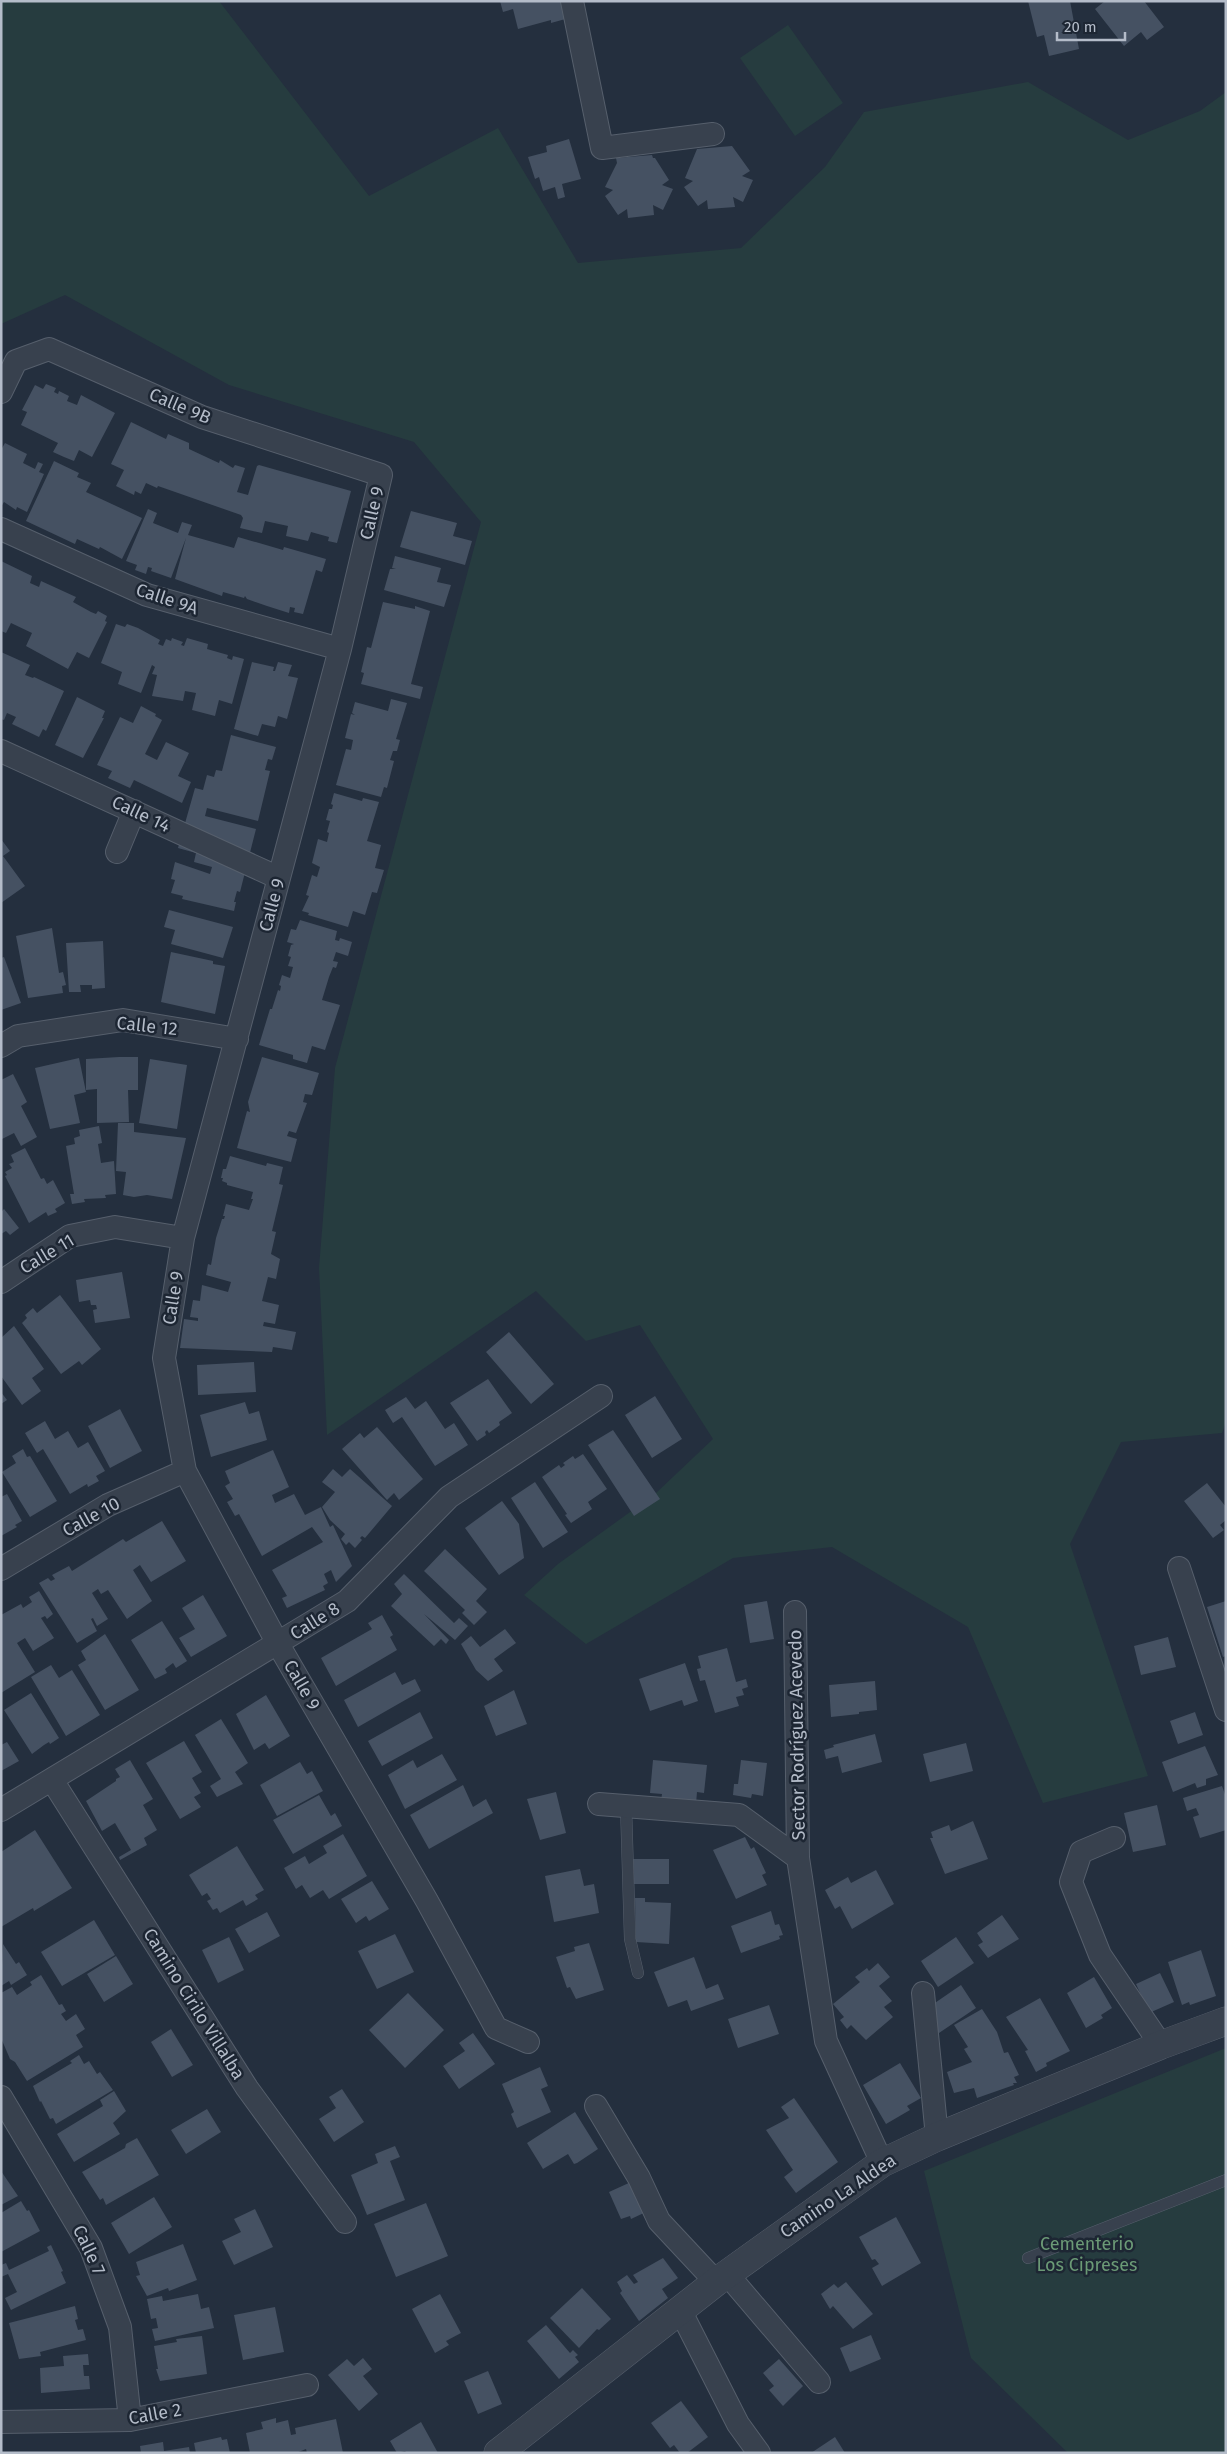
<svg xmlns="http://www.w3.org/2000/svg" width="1227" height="2454" font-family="'Fira Sans',sans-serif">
<rect width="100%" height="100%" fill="#242f3e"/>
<path fill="#263c3f" d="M1,1H219L369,196L498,128L578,263L741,248L825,167L864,112L1028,82L1128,140L1200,111L1226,92V1422L1222,1433L1121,1442L1070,1544L1148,1776L1043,1803L968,1627L832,1547L733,1558L586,1644L524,1595L558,1564L655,1494L713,1439L640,1325L586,1341L536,1291L327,1435L319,1268L335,1068L481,522L414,442L229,385L65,295L1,324Z
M788,25L843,103L795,136L740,58Z
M1226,2048V2453H1068L971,2358L924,2171Z"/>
<path fill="#455162" d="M500,1H567L569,18L551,23V20L518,29L513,9L503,12Z
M1028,1H1070L1079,49L1049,56L1044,35L1037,37Z
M1105,1H1144L1164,27L1147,40L1141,32L1124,46L1095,9Z
M569,139L581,179L562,184L565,197L558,199L555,187L543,191L539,177L535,179L528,157L547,152L546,146Z
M732,146L750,171L742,176L753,180L743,202L733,197L735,207L708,209L707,200L698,206L684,187L693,181L685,178L697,149Z
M652,155L653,158H655L669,180L662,185L673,189L663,210L653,205L654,215L628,218L627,209L618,215L605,196L613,190L605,187L617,163L616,158Z
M46,384L56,388L54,392L58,394L59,391L69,396L67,401L77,405L81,395L115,413L92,457L79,450L74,461L64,457L53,452L58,443L21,425L27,412L22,410L35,385L43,389Z
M131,422L166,439L168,434L189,443V449L219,463L220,460L233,468L235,465L245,468L237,492L248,495L257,466L259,465L351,491L337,543L328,541L329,537L311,532L308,541L286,536L288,526L265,521L262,533L240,528L243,518L241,515L158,486L157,488L146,483L141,494L135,491L134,495L116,486L124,470L111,464Z
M5,443L27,454L23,463L35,469L38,462L43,464L39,472L44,474L27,512L17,507L16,510L4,502L1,507V450Z
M54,461L79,473L77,477L91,483L86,492L142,518L122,559L100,547L99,549L77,539L75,544L26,521Z
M148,509L157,513L153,523L178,533L182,522L192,525L188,535L234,548L238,537L283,550L284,547L326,559L322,572L316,570L303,614L294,612L295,608L290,607L289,613L267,606L247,599L245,596L244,598L223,592L222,596L175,579L186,538L171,578L151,571L152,568L148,567L146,574L135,570L137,565L126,561Z
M411,511L457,523L453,536L472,541L465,565L400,547Z
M395,556L441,568L437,582L451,585L444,607L384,590L390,569H396L392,568Z
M1,561L32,576L30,583L39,587L41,581L76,597L73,602L91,612L96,614L98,611L107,616L105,621L107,622L89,658L77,652L68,669L26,646L32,633L11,623L6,633L1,631Z
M383,602L415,609V606L430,611L411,684L423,687L420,699L361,684L364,673L361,672L367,647L371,648Z
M116,624L125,627L127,624L138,628L160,640L158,644L163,646L166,639L171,641L172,638L183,642L181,645L184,646L187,638L208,644L207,649L228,655L227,658L232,660L233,656L244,659L232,704L219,700L215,716L192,710L196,693L185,691L183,701L152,696L157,675L152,674L155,667L152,665L141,693L118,684L122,672L101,663Z
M1,652L30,665L25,675L33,678L34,677L64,691L46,731L43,729L39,737L12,724L16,717L7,713L4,720L1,719Z
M252,662L274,667L273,671H275L278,662L292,665L288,676L298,678L287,719L278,716L275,727L262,724L258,736L234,729Z
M77,697L105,711L102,718H104L83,758L55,745Z
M391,699L407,703L396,739L400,740L397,751H393L390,760L394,761L387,788L384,787L381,797L336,785L346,749L351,750L353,740L345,738L351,714L355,715L352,713L355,702L388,711Z
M141,706L156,714L155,716L162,720L145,754L157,760L166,742L189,753L178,776L191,782L182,803L134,780L130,788L108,778L112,771L97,765L120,717L133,723Z
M231,735L276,747L272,760L268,759L265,770L270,771L258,821L207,808L205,816L256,829L240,892L237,891L234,902H236L234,911L182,899L183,896L171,893L175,880L171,879L175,862L210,874L212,867L194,862L196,853L178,848L195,788L203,790L207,775L214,777L216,770L222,771Z
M334,793L362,801L363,798L379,802L367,841L381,845L375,868L384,870L377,893L372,892L365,915L353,911L348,927L308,915L309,913L302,911L309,896L306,895L312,875L317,877L320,867L312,863L318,839L327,842L329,833L327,832L330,821L326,820L329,809H332L333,805L331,804Z
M1,839L10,851L3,856L25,886L1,903Z
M169,910L233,927L223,958L171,944L175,930L164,927Z
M300,920L337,931L335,940L339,941L340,938L352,942L348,956L336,952L333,961L338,962L336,968L333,967L329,977L322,1000L340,1005L325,1050L312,1046L307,1063L293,1059V1055L259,1045L270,1009H272L278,990L280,991L281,986L279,985L282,975L290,978L293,967L288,966L291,957L288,956L291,945L294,944L287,942L291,929L296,930Z
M52,928L59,973L63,972L66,985L62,986L63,993L28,998L16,936Z
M103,941L105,988L92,989V985H80L81,992H69L66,943Z
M171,952L213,961V964L225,966L215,1014L161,1002Z
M4,957L21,1003L1,1010V958Z
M119,1057H138V1090H128L129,1122L97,1123V1089L86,1090V1059Z
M262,1057L319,1073L312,1095L305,1094L303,1102L307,1103L296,1133L289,1131L287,1136L297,1139L291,1162L237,1148L247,1111L250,1112L248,1102Z
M79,1058L86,1092L74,1095L80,1123L50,1129L35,1068Z
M150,1059L187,1065L177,1129L139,1123Z
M13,1074L27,1102L21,1106L37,1137L21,1146L14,1133L2,1139L1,1137V1080Z
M118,1123H134V1132L186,1138L172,1199L147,1195L134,1197L123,1195L126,1172L116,1171Z
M99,1126L102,1143L98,1144L101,1163L114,1161L116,1194L105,1195L106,1198L84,1199L85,1202L72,1204L70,1194H74L66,1146L75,1144L74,1138L80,1136L79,1130Z
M25,1148L41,1179L44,1178L47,1184L53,1180L65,1203L55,1209L57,1212L48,1216L46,1212L29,1223L5,1176L7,1175L5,1172L12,1168L9,1164L14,1162L11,1155Z
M230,1156L266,1166L267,1163L283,1167L279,1184L283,1185L272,1231L276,1232L271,1254L280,1259L276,1279L268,1277L262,1301L279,1305L275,1324L264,1322L263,1326L296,1332L292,1350L273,1347L272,1352L180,1348L184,1319L198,1321V1318L190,1317L193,1300L200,1301L202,1285L228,1292L231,1282L206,1275L208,1264L211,1265L216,1238L222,1219H224L225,1216H223L226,1204L249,1210L253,1199H251L253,1192L227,1185V1183L222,1181L223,1178H221L223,1169H226Z
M4,1209L19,1228L10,1235L6,1231L1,1234V1212Z
M122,1272L130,1318L95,1323L93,1310L97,1309L96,1305H91L90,1300L79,1302L76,1280Z
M60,1295L101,1349L82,1365L79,1361L61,1374L22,1323L27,1318L25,1315L33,1308L37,1313Z
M14,1326L44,1369L32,1378L41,1391L22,1405L1,1376V1338Z
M509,1332L554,1384L531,1404L486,1352Z
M254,1362L256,1392L198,1395L197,1365Z
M488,1379L512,1413L499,1422L500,1425L489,1433L487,1430L485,1432L486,1435L477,1441L450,1403Z
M1,1392L7,1400L1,1404Z
M655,1396L682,1439L652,1458L625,1415Z
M406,1397L415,1409L426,1401L445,1429L454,1423L468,1445L435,1466L402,1417L393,1423L385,1410Z
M245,1402L249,1414L259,1411L267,1440L211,1457L200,1415Z
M120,1409L142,1451L110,1468L88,1426Z
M45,1421L55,1439L68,1431L78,1448L88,1442L105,1471L96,1476L99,1481L88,1487L87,1484L70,1494L43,1449L37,1453L25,1433Z
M377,1427L423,1479L399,1500L394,1493L387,1500L342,1449L360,1433L364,1438Z
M613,1430L660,1499L634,1516L588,1445Z
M23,1449L27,1457L30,1456L57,1501L30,1517L2,1472L16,1463L12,1456Z
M273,1450L289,1487L272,1495L275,1503L294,1494L305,1515L321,1507L330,1527L333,1525L352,1566L336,1582L331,1570L324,1574L328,1583L323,1586L325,1590L287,1608L282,1598L287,1596L272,1570L323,1542L312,1527L262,1556L239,1514L235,1516L227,1502L233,1499L225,1486L230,1483L225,1471Z
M583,1454L607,1489L588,1502L592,1509L571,1523L565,1515L567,1514L542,1477L559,1465L561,1468L565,1465L563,1463L573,1456L575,1459Z
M333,1469L342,1477L350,1469L392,1506L365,1538L362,1536L360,1538L362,1540L355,1548L349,1542L346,1545L341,1539L345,1534L330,1520L322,1507L335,1492L322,1482Z
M535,1482L568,1532L543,1548L511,1498Z
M1207,1483L1226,1507V1520L1220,1525L1224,1530L1213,1538L1184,1501Z
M7,1494L22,1521L15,1525L17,1527L1,1536V1497Z
M502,1501L519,1524L524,1558L499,1575L465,1528Z
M162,1521L186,1561L151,1582L140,1565L133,1570L152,1601L127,1619L108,1590L101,1594L98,1589L92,1593L108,1619L97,1626L93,1618L91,1619L97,1631L77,1643L39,1583L48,1578L51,1581L55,1579L52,1575L69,1566L72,1571L123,1539L126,1542Z
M445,1549L487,1589L476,1601L487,1612L474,1625L462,1613L465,1610L424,1571Z
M404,1574L454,1623L459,1618L468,1626L455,1640L424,1614L449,1640L446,1644L441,1639L434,1646L391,1606L402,1594L394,1584Z
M39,1591L53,1614L47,1619L45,1616L41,1618L54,1638L33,1651L25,1638L17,1643L35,1672L1,1693V1615L21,1604L23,1608L32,1602L29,1597Z
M203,1595L227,1636L191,1657L179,1638L195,1629L182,1608Z
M767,1601L774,1639L750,1643L744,1605Z
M1226,1601V1656L1223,1657L1207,1607Z
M382,1615L393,1635L390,1637L397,1650L336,1686L321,1658L372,1629L368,1623Z
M162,1621L187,1661L176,1668L173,1663L165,1669L167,1673L155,1679L131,1640Z
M505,1629L516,1643L494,1659L503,1671L488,1681L476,1670L461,1644L471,1636L480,1647Z
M105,1634L139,1690L105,1710L78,1665L86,1660L81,1651Z
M1168,1637L1176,1667L1141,1675L1134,1646Z
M727,1648L736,1682L746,1679L748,1687L742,1689L744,1695L736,1697L739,1706L715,1713L705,1680L700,1681L697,1669L701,1668L698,1656Z
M685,1663L698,1701L684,1706L682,1700L650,1711L639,1679Z
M51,1665L59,1678L72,1670L100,1715L66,1736L31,1677Z
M395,1672L402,1685L415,1679L421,1691L358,1727L344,1700Z
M875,1681L877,1710L859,1712V1714L831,1717L829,1685Z
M514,1690L527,1724L496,1736L484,1706Z
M31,1693L59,1738L50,1744L49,1742L44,1745L32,1754L4,1710Z
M266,1695L290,1736L269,1749L265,1743L254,1750L236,1714Z
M420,1712L433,1738L382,1766L368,1741Z
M1195,1712L1203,1735L1178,1744L1170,1721Z
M221,1719L248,1763L235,1772L243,1784L217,1797L210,1786L221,1779L195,1735Z
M875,1734L882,1762L842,1773L838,1756L826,1759L824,1750L834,1747L833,1745Z
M184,1741L202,1772L192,1778L201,1793L194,1797L201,1807L180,1819L146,1763Z
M7,1742L19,1761L1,1771V1745Z
M966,1743L973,1771L930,1782L923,1754Z
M1205,1746L1218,1775L1206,1779V1785L1197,1788L1195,1783L1173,1792L1162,1762Z
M442,1754L457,1780L405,1809L388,1775L413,1760L417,1768Z
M130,1760L153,1799L143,1805L157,1830L144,1838L147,1845L120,1860L119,1857L131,1850L115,1823L102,1831L86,1801L116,1781V1779L120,1777L115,1769Z
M653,1760L707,1765L704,1793L697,1792L696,1804L661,1801L662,1794L650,1793Z
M741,1760L767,1763L763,1796L752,1794L751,1798L733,1795L734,1784H738Z
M300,1762L307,1774L312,1771L323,1791L277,1816L260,1785Z
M463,1785L473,1807L486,1799L493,1813L429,1849L410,1815Z
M1222,1786L1226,1797V1830L1200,1838L1193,1817L1199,1815L1196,1808L1187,1811L1183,1798Z
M556,1792L566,1833L540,1840L527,1799Z
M319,1795L331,1816L335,1813L342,1826L293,1854L273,1820Z
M1157,1805L1166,1845L1133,1852L1124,1813Z
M973,1821L988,1859L945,1874L930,1838H933L931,1832L949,1825L951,1831Z
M35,1830L72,1888L34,1911L33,1908L1,1927V1852Z
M343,1834L367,1876L329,1899L323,1890L310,1898L302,1885L296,1889L284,1868L305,1856L309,1864L327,1853L323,1846Z
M745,1837L751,1849L754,1847L766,1873L762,1875L767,1885L736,1899L713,1850Z
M237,1846L264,1890L255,1895L258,1899L246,1906L243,1900L220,1913L217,1908L213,1910L207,1901L211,1899L207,1893L202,1896L189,1875Z
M632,1859H669V1884H633Z
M580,1869L584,1886L594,1884L599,1913L554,1922L545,1876Z
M876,1870L894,1904L852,1929L840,1906L835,1909L825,1890L848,1877L851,1883Z
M372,1881L389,1909L369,1921L366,1916L356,1923L341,1899Z
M635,1898H645V1902L671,1903L669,1944L636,1942Z
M771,1911L775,1925L779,1924L783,1935L779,1936L780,1939L741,1953L731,1926Z
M267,1912L280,1936L249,1953L235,1929Z
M1002,1915L1019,1939L988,1958L978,1945L983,1942L977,1933Z
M94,1920L115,1955L62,1986L41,1952Z
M395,1934L414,1972L377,1989L358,1951Z
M229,1937L244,1970L218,1983L202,1950Z
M956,1937L974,1963L938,1987L921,1961Z
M589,1943L604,1990L576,1999L570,1987L567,1988L556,1957L575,1951L574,1947Z
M3,1944L16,1964L19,1962L27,1975L11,1985L9,1981L1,1986Z
M1201,1950L1216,1996L1190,2005L1189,2002L1182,2005L1168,1962Z
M116,1956L133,1984L104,2002L87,1974Z
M694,1957L706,1989L718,1984L724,1999L691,2011L687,2000L668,2007L654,1972Z
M878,1963L890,1977L879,1986L892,2001L884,2007L893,2017L866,2040L851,2025L847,2029L840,2020L844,2017L833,2004L860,1982L855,1977L867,1968L869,1971Z
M1160,1973L1174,2002L1149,2013L1136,1984Z
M41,1975L59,2005L62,2004L66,2011L61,2014L66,2021L76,2014L85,2029L76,2035L83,2047L27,2081L15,2062L10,2059L1,2038V1993L12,1987L17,1995L32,1985L30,1982Z
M1094,1977L1112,2008L1101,2015L1103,2018L1086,2028L1067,1993Z
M961,1985L976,2008L939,2033L930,2020L929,2007Z
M408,1993L444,2030L405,2068L369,2030Z
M1040,1998L1070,2051L1046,2063L1047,2066L1036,2072L1025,2051L1028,2050L1006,2017Z
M769,2005L779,2034L738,2048L728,2019Z
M982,2009L997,2032L1004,2053L1008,2052L1019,2075L1014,2077L1017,2083H1013L1014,2085L977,2098L974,2088L954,2093L947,2072L972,2062L964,2049L968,2047L954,2025Z
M171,2029L193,2065L172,2077L151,2042Z
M473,2033L495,2064L459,2089L443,2066L465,2051L459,2043Z
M79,2055L84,2064L89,2061L97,2074L100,2072L113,2090L56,2124L53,2118L50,2119L41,2101L40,2102L33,2086L72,2063L70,2061Z
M900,2063L921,2098L907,2106L910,2110L886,2124L863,2085Z
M540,2067L548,2086L541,2089L551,2112L517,2128L511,2114L514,2112L502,2084Z
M342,2089L364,2122L334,2142L319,2119L336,2108L329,2097Z
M114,2091L126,2111L113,2123L120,2134L74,2162L57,2134L103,2106L100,2100Z
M794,2098L838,2162L796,2193L784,2177L793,2170L766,2130L789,2118L781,2107Z
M207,2109L221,2132L186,2154L171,2130Z
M575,2112L598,2149L577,2163L574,2164L568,2154L543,2169L527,2143Z
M137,2138L159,2175L106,2205L103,2198L100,2200L82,2172L125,2148L126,2144Z
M395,2146L400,2157L390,2161L405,2200L367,2215L351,2175L378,2163L375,2154Z
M1,2171L18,2196L1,2205Z
M631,2182L648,2211L631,2219L630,2216L621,2219L609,2192Z
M154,2197L172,2227L129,2254L111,2223Z
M21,2201L27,2211L29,2210L40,2231L1,2252V2213Z
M426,2203L448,2256L396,2277L374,2224Z
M255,2209L273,2247L234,2265L222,2241L241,2232L234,2219Z
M896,2217L921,2263L882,2286L872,2268L879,2264L875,2259L872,2260L859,2237Z
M183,2244L197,2280L169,2291L168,2288L147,2296L136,2276L140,2275L136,2262Z
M51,2245L63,2271L61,2272L66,2283L11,2310L5,2298L17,2292L8,2274L1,2277V2265L6,2263L9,2270L49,2251L47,2247Z
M663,2258L678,2278L662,2289L668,2298L639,2321L620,2293L622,2291L617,2282L627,2275L634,2284L638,2282L633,2275Z
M846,2282L873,2314L853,2329L833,2306L830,2309L821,2294L834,2284L838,2288Z
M582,2288L611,2319L599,2330L597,2329L579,2348L550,2318Z
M198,2294L201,2309L209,2307L214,2328L155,2341L152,2329L158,2328L156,2318L151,2319L147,2299L162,2296L163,2301Z
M440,2294L461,2333L446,2341L449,2345L435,2353L412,2309Z
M75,2306L78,2319L75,2320L78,2330L83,2329L86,2340L40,2352L41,2356L19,2359L9,2323Z
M275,2307L284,2352L243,2360L234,2315Z
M546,2325L570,2353L573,2350L578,2355L575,2357L579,2362L559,2379L527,2341Z
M871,2335L881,2359L850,2372L840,2348Z
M202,2336L207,2374L160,2381L156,2369H158L154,2346L177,2342L176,2339Z
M88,2354L89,2365H83L84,2376H89L90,2389L41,2393L40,2368L64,2366L63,2356Z
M363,2358L372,2369L363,2376L378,2394L359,2411L328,2375L347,2359L354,2366Z
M779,2359L803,2386L783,2406L769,2390L774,2386L763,2373Z
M488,2371L502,2404L478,2414L464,2381Z
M681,2401L708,2437L687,2453H680L674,2445L670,2448L651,2423Z
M276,2418V2423L288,2420L291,2435L296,2434L295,2428L336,2419L343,2453H307L306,2449L296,2453H250L246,2433L263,2429L261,2422Z
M421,2422L438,2453H407L405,2451L397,2453L390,2441Z
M221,2437L222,2440L227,2439L230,2453H196L194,2443Z
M835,2437L845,2453H811Z
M163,2442L164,2451L189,2447L190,2453H141L140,2446Z"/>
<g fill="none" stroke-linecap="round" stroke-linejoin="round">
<defs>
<path id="service" d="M626,1806L630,1939L638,1973
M1028,2258L1226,2180"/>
<path id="minor" d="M572,1L602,148L713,134
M1,392L16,361L49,349L202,417L381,475L340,649L183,1238L164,1358L185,1471L278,1644L427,1901L496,2028L528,2042
M1,529L147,595L340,649
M1,751L279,878
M117,852L134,811
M1,1046L18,1036L123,1020L237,1039
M1,1282L70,1236L115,1227L183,1238
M1179,1568L1226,1710
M1,1569L108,1505L185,1471
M795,1612L798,1858L826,2041L882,2163
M52,1780L247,2088L345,2222
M599,1804L739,1815L798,1858
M1,1810L347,1601L449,1497L601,1396
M1114,1838L1081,1852L1071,1882L1100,1955L1161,2045
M923,1993L937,2137
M1,2097L91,2248L120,2327L130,2420
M596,2106L639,2178L659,2221L716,2282
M727,2274L819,2382
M680,2310L738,2424L759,2453
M1,2422L130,2420L307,2385"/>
<path id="tertiary" d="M498,2453L716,2282L882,2163L937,2137L1161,2045L1226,2021"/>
</defs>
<use href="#service" stroke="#565f6c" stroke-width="12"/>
<use href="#minor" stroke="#565f6c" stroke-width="24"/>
<use href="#tertiary" stroke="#565f6c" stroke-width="29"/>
<use href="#service" stroke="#38414e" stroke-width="11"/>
<use href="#minor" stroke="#38414e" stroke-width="22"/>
<use href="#tertiary" stroke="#38414e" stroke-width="28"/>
</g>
<g text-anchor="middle" stroke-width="5" stroke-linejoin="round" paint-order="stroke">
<g font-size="18" fill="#b4bcc9" stroke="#1d2633">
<text transform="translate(180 406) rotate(23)" y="6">Calle 9B</text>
<text transform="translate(372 513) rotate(-77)" y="6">Calle 9</text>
<text transform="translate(167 599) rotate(18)" y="6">Calle 9A</text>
<text transform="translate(141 814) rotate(25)" y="6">Calle 14</text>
<text transform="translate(272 905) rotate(-75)" y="6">Calle 9</text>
<text transform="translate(147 1026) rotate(6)" y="6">Calle 12</text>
<text transform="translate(47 1254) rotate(-31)" y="6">Calle 11</text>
<text transform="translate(173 1298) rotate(-81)" y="6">Calle 9</text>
<text transform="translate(91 1517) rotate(-29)" y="6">Calle 10</text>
<text transform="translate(315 1621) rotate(-32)" y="6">Calle 8</text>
<text transform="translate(302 1685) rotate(60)" y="6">Calle 9</text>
<text transform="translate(797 1735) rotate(-91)" y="6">Sector Rodríguez Acevedo</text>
<text transform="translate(194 2004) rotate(58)" y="6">Camino Cirilo Villalba</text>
<text transform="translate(838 2196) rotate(-34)" y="6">Camino La Aldea</text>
<text transform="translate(89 2250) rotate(65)" y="6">Calle 7</text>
<text transform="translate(155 2414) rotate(-10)" y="6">Calle 2</text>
</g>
<g font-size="18" fill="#6b9a76" stroke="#1d2633">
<text x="1087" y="2250">Cementerio<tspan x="1087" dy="21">Los Cipreses</tspan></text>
</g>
</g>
<rect width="1227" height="2454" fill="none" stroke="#b4bcc9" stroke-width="5"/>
<path d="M1057 32v8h68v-8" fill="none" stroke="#b4bcc9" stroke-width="2.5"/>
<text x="1064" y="32" font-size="15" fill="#b4bcc9" stroke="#1d2633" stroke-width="4" paint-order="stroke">20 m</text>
</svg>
